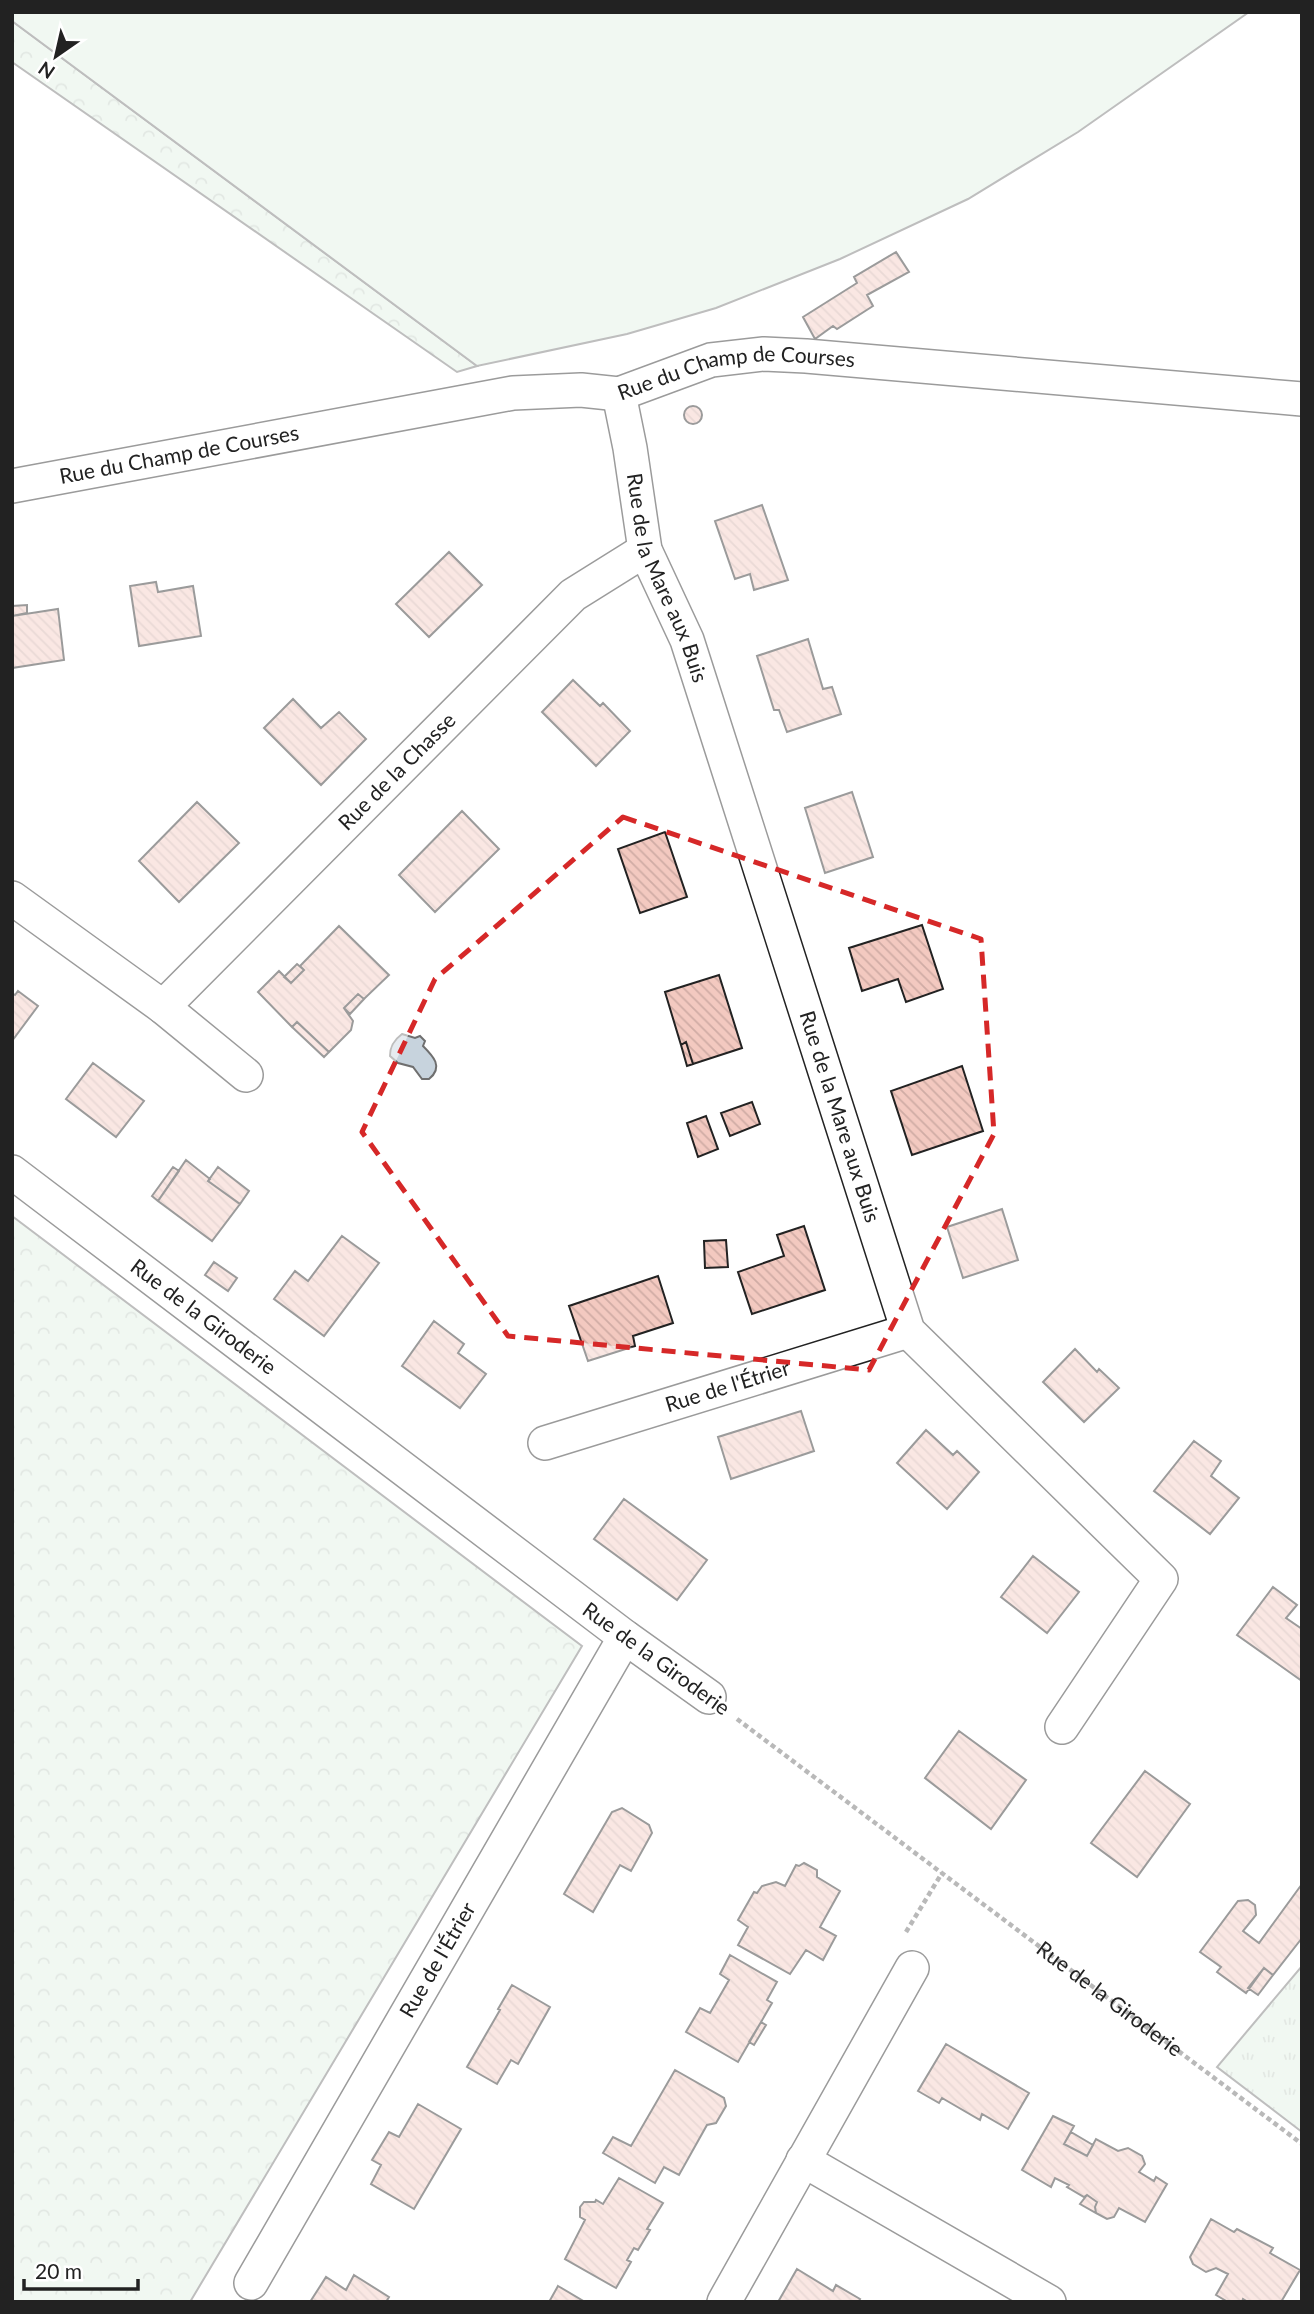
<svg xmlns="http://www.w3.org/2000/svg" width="1314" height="2314" font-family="Lato,sans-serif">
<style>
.grass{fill:url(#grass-tufts);stroke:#6f6f6f;stroke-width:2}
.forest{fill:url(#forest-crowns);stroke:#6f6f6f;stroke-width:2}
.pitch{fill:#e0efe3;stroke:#6f6f6f;stroke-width:2}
.water{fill:#c7d3dd;stroke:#6f6f6f;stroke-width:2}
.building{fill:url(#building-back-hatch);stroke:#222;stroke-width:2}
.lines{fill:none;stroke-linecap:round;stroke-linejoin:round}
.minor-casing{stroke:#222;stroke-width:36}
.path{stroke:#646464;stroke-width:4.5;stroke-dasharray:5 3.5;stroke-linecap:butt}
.minor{stroke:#fff;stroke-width:33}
.marked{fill:none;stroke:#d62828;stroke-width:5;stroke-dasharray:14 9;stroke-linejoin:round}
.labels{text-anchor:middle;stroke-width:5;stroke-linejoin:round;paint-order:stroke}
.street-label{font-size:21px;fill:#222;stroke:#fff}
</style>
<defs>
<pattern id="grass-tufts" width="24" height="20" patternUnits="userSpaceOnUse" patternTransform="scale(1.75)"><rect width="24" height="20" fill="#e0efe3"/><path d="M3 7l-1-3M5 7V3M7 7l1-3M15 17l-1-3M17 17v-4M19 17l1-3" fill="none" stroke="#c0cdc2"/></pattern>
<pattern id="forest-crowns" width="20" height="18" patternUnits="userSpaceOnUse" patternTransform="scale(1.75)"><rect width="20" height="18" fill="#e0efe3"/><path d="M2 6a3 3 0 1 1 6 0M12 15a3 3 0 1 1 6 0" fill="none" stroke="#c0cdc2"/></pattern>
<pattern id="building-back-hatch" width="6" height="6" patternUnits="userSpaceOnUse" patternTransform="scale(1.75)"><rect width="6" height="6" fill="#f3c9c0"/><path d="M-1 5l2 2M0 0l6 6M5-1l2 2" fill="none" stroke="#d0aca5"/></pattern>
</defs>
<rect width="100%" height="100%" fill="#fff"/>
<path class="grass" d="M1302 1966V2132L1217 2067Z"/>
<path class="forest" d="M12 21 477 366 457 372 12 62Z
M12 1216 582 1646 190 2302H12Z"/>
<path class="pitch" d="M12 12H1249L1078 132 968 199 840 259 716 308 627 334 477 366 12 21Z"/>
<path class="water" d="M402 1034 415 1038 420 1036 425 1041 423 1046C433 1056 444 1067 429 1079H422L413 1067 398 1063 390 1056C390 1046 394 1040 402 1034Z"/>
<path class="building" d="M896 252 909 272 867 295 873 306 837 329 833 326 815 339 803 317 857 283 854 277Z
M684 415a9 9 0 1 1 18 0a9 9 0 1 1-18 0Z
M762 505 788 580 754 590 750 574 735 579 715 521Z
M449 552 482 585 429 637 396 604Z
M156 582 158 592 193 586 201 636 139 646 130 586Z
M27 605V613L12 616V606Z
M58 609 64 660 12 668V616Z
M808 639 823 689 832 687 841 714 787 732 779 710H774L757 656Z
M573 680 600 706 603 703 630 731 596 766 542 712Z
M293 699 321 728 339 712 366 739 321 785 264 728Z
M852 792 873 857 825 873 805 808Z
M197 802 239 843 179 902 139 861Z
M462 811 499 849 435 912 399 875Z
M665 832 687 897 640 913 618 849Z
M922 925 943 989 906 1002 898 979 862 991 849 948Z
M339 926 389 975 364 999 358 994 344 1008 353 1021 351 1030 329 1052 297 1022 292 1027 258 992 279 971 291 983 304 970 300 966Z
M297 964 304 970 291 983 284 977Z
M719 975 742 1048 693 1064 686 1042 681 1045 665 992Z
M18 991 38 1006 12 1041V993L15 995Z
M358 994 364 999 350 1014 344 1008Z
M297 1022 329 1052 324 1057 292 1027Z
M686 1042 693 1064 687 1066 681 1045Z
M93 1063 144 1101 116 1137 66 1099Z
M962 1066 983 1131 912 1155 891 1091Z
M752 1102 760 1124 730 1136 721 1113Z
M706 1116 718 1149 698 1157 687 1123Z
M186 1160 210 1179 208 1181 240 1204 212 1241 158 1201Z
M173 1167 179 1171 158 1201 152 1196Z
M218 1167 249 1191 240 1204 208 1181Z
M1002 1209 1018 1260 963 1278 947 1227Z
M804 1226 825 1290 752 1314 738 1272 784 1256 777 1235Z
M342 1236 379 1263 324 1336 274 1299 295 1271 308 1281Z
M726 1240 728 1267 705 1268 704 1241Z
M214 1262 237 1278 228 1291 205 1275Z
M658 1276 673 1323 633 1336 635 1346 588 1361 569 1306Z
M434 1321 464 1344 458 1353 486 1374 460 1408 402 1366Z
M1075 1349 1097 1372 1099 1369 1119 1388 1084 1422 1043 1382Z
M801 1411 814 1451 731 1479 718 1437Z
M926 1430 953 1455 957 1451 979 1472 947 1509 897 1463Z
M1194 1441 1221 1461 1211 1476 1239 1498 1210 1534 1154 1491Z
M624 1499 707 1560 677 1600 594 1539Z
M1033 1556 1079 1592 1047 1633 1001 1597Z
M1273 1587 1297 1605 1286 1618 1302 1629V1681L1237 1635Z
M959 1731 1026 1780 991 1829 925 1778Z
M1145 1771 1190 1804 1137 1877 1091 1843Z
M622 1808 649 1825 652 1833 631 1871 620 1865 593 1912 564 1894 612 1812Z
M804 1863 817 1870V1877L840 1891 820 1927 836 1936 823 1960 806 1950 790 1974 738 1945 748 1927 738 1920 754 1892 757 1893 762 1886 776 1882 785 1886 796 1865 799 1866Z
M1302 1884V1938L1273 1975 1264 1968 1246 1993 1217 1972 1221 1967 1200 1952 1238 1901 1248 1900 1255 1905 1256 1915 1243 1931 1259 1943Z
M730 1955 777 1982 767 2000 772 2003 738 2062 686 2032 700 2008 710 2013 729 1980 720 1974Z
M1264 1968 1273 1975 1258 1995 1248 1988Z
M512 1985 550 2007 518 2064 511 2060 497 2084 467 2067 500 2010 498 2009Z
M761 2022 766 2025 754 2045 749 2042Z
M946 2044 1029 2093 1008 2129 982 2114 980 2120 942 2098 939 2103 918 2091Z
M675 2070 724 2098 726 2106 716 2123 707 2125 679 2175 664 2167 655 2183 603 2153 613 2137 631 2146Z
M418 2104 461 2129 414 2209 371 2184 381 2165 372 2160 389 2132 399 2137Z
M1053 2116 1074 2126 1064 2144 1087 2156 1096 2139 1118 2151 1128 2148 1142 2156 1145 2164 1139 2172 1154 2181 1156 2177 1167 2184 1145 2222 1119 2208 1114 2217 1107 2219 1096 2213 1095 2207 1097 2202 1087 2195 1084 2197 1067 2187 1069 2185 1055 2178 1051 2187 1022 2170Z
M1071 2132 1093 2145 1087 2156 1064 2144Z
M619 2178 663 2203 647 2229 650 2230 638 2250 634 2248 627 2260 631 2262 616 2288 565 2259 585 2220 580 2217V2207L584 2202H595L596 2200 603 2204Z
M1087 2195 1097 2202 1095 2207 1096 2213 1080 2204Z
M1211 2219 1234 2232 1237 2229 1273 2248 1270 2253 1300 2270 1281 2302H1248L1243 2299 1242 2302H1228L1216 2295 1228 2274 1216 2268 1206 2272 1193 2264 1190 2257Z
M797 2269 833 2291 836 2285 860 2299 858 2302H778Z
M354 2275 389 2297 386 2302H310L326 2277 346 2290Z
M558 2286 585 2302H549Z"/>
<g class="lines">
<defs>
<g id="minor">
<path id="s2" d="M619 394 630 448 645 550 687 640 908 1331 1161 1579 1062 1727"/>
<path id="s3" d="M12 486 513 393 581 390 619 394 711 360 764 354 806 356 1302 399"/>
<path d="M12 898 163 1007 246 1075"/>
<path id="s4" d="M163 1007 573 595 645 550"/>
<path id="s5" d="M12 1172 625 1637 709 1697"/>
<path id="s6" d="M545 1443 908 1331"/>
<path d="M803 2160 1049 2302"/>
<path id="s7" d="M251 2283 625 1637"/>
<path d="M724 2302 912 1968"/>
</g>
</defs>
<use href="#minor" class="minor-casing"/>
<g class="path">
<path id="s1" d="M737 1719 1302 2144"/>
<path d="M906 1932 942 1873"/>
</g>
<use href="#minor" class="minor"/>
</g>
<path d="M0 0H1314V2314H0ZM623 817 981 939 994 1134 869 1370 508 1336 362 1132 435 979Z" fill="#fff" fill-opacity=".55" fill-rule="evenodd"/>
<path class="marked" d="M623 817 981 939 994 1134 869 1370 508 1336 362 1132 435 979Z"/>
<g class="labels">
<g class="street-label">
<text dy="7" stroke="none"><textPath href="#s3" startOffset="737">Rue du Champ de Courses</textPath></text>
<text dy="7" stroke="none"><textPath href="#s3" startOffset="170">Rue du Champ de Courses</textPath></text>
<text dy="7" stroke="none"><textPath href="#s2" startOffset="191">Rue de la Mare aux Buis</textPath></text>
<text dy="7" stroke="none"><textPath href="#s4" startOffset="332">Rue de la Chasse</textPath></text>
<text dy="7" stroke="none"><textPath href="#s2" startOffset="758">Rue de la Mare aux Buis</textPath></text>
<text dy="7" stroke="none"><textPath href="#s5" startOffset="240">Rue de la Giroderie</textPath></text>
<text dy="7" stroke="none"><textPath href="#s6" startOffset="191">Rue de l'Étrier</textPath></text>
<text transform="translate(656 1659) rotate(36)" y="7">Rue de la Giroderie</text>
<text dy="7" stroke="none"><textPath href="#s7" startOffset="373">Rue de l'Étrier</textPath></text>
<text dy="7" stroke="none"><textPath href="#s1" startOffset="466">Rue de la Giroderie</textPath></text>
</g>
</g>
<rect width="1314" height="2314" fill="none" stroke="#222222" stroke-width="28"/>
<g transform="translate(56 56) rotate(214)" stroke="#ffffff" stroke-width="5" paint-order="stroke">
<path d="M0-5L12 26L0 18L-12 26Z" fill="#222222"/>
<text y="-10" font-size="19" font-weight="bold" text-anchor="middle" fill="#222222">N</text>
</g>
<path d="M24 2279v10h114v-10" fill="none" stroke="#222222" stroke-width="3.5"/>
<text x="35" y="2279" font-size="21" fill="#222222" stroke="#ffffff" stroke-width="5" paint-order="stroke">20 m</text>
</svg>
